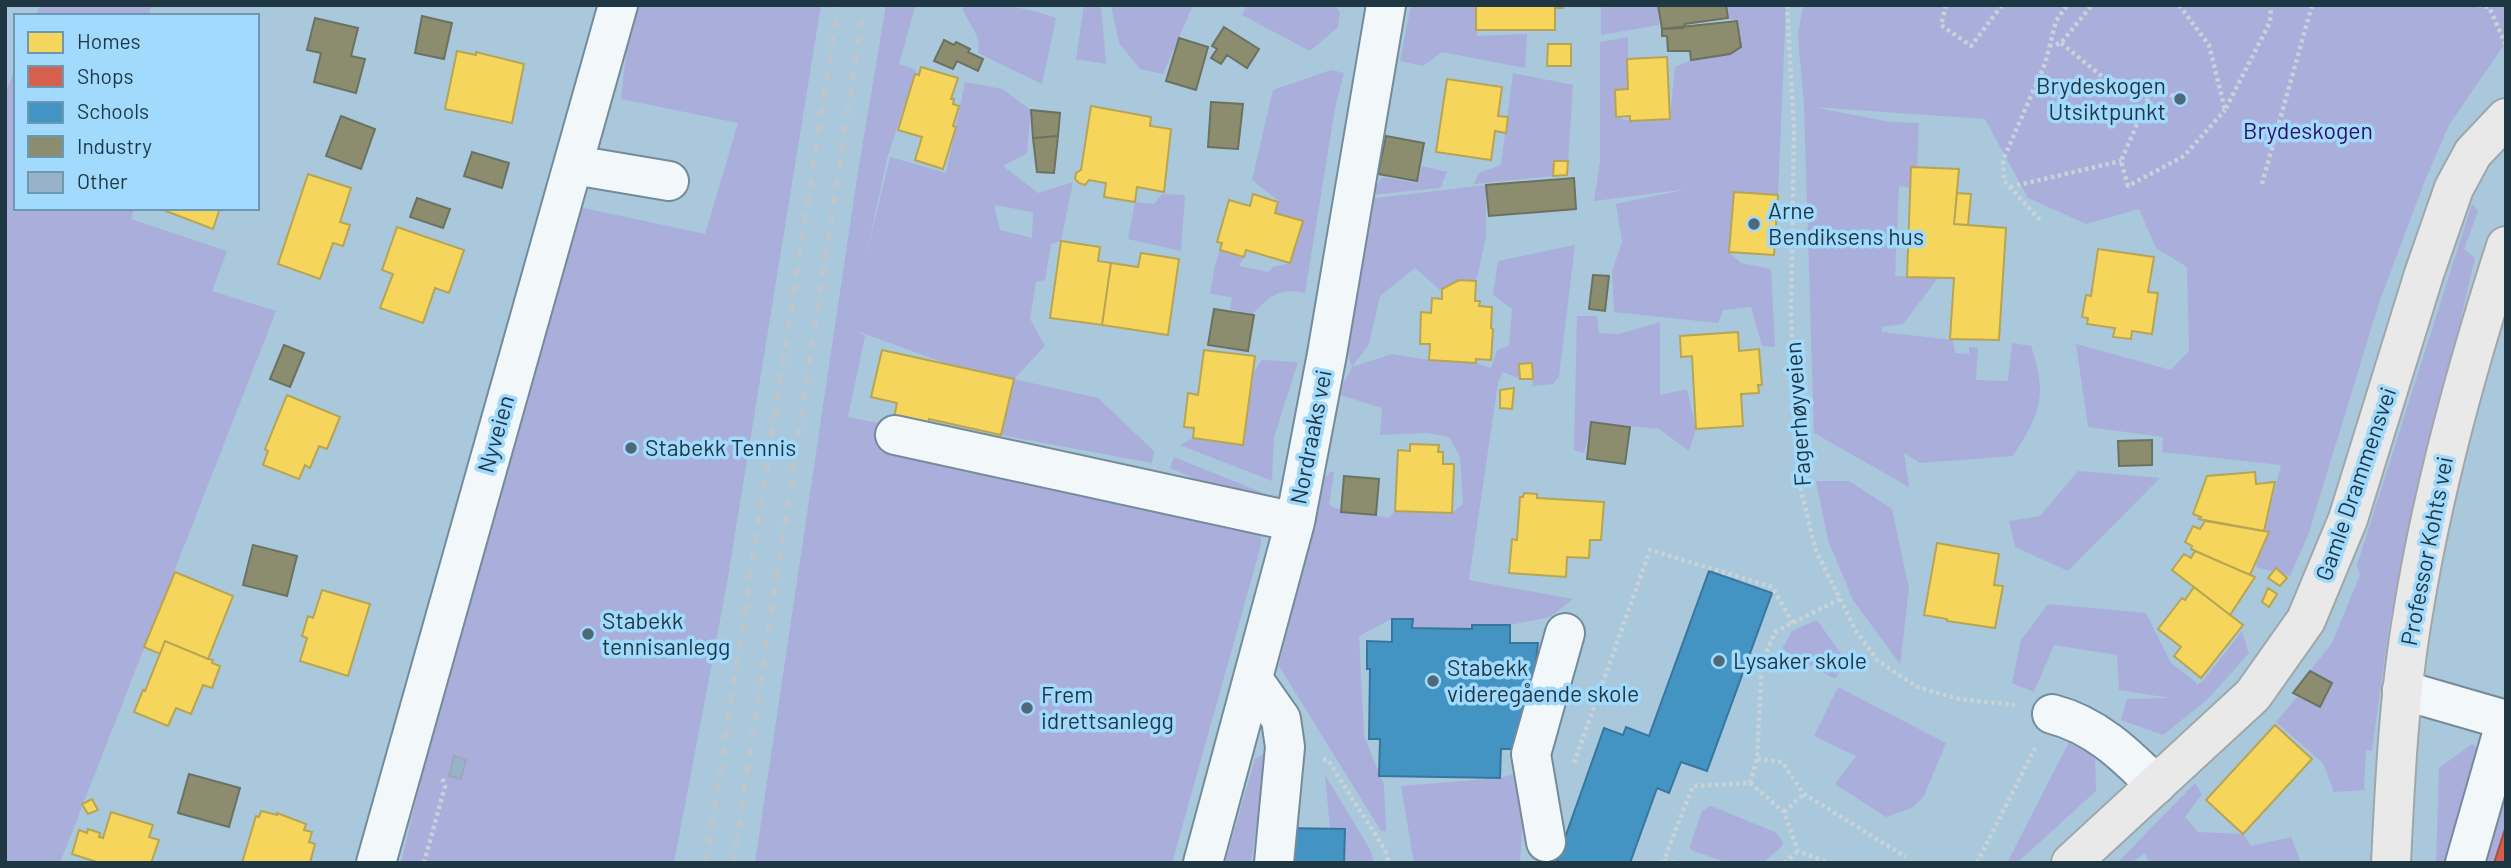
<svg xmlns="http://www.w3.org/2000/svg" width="2511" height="868" font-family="Barlow,sans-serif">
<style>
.green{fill:#a9aedb;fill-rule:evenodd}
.homes{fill:#f6d55c;stroke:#b6a554;stroke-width:2}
.shops{fill:#d6604d;stroke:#9f534a;stroke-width:2}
.schools{fill:#4393c3;stroke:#38779d;stroke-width:2}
.industry{fill:#8c8c6e;stroke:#6b7261;stroke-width:2}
.building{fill:#97b2c9;stroke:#96aabb;stroke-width:2}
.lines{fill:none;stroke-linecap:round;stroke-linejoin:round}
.minor-casing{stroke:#738b9a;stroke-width:42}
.major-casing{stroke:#9fa7ab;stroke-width:42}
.path{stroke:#c8d2d8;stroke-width:4.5;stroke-dasharray:3.5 3.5;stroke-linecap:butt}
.minor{stroke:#f2f7fa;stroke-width:38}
.major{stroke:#e9e9e9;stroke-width:38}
.rail{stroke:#bdc6cc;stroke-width:5;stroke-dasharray:9 9;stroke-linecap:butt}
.poi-dot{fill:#4f6978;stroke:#a1dafc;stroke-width:2.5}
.labels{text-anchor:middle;stroke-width:7;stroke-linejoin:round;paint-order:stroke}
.poi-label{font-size:23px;fill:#1f3643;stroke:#a1dafc;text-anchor:start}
.park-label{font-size:23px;fill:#330d65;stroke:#a1dafc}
.street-label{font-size:23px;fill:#1f3643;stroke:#a1dafc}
</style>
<rect width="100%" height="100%" fill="#a9c8db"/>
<path class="green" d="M40 5H152L148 16H36Z
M634 5H821L727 583 674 863H401L431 736 579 207 705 234 738 123 621 99 629 28Z
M886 5H930V7H915L899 64 916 70 888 155 864 265 890 157 946 173 965 82 1002 89 1031 110 1027 153 1003 166 1038 193 1073 182 1061 241 1051 244 1045 280 1036 282 1030 319 1045 346 1014 379 1098 398 1154 451 1152 463 1001 435 1013 379 942 362 857 331 865 336 848 417 1259 499 1261 545 1172 863H755L857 178ZM994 205 1033 212 1032 238 1000 230Z
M962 5C997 5 1023 5 1056 18L1042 84 978 53C983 34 965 22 962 5Z
M1084 5H1101L1106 64 1076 59Z
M1111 5H1193L1163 74 1140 69 1119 43Z
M1247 5H1335L1340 12 1338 27 1310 51 1242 15Z
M1411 5H1477V36L1527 34 1525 68 1442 52 1423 66 1400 61Z
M1601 5H1658L1659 25 1601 35Z
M1726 5H1786L1778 195 1734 192 1729 252 1741 263 1771 269 1775 347 1762 346 1751 307 1723 310 1718 323 1614 312 1612 271 1622 242 1616 204 1688 189 1594 201 1600 162V42L1628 37V89L1615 90 1616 117 1630 121 1670 119 1675 67 1691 60 1730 54 1737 21 1728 18Z
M1803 5H2506V42L2449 125 2426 178 2379 303 2308 535 2290 576 2256 567 2281 465 2162 452 2163 437 2088 427 2076 344 2171 370 2189 351 2187 267 2156 248 2139 209 2086 224 2028 198 1985 119 1813 107 1890 122 1919 123 1917 167 1911 188 1899 186 1895 276 1938 278 1903 324 1882 327V332L1953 340 1955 353 1969 354V347L1978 348 1976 380 2008 381 2012 343 2031 346C2048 395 2040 414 2013 456L1920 463 1904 453 1909 487 1814 433 1804 106 1798 36Z
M16 67V208H134L131 219 227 251 212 291 276 311 60 863H5V94Z
M1331 70 1344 73 1335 108 1305 293C1277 287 1271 296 1252 314L1230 309 1232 297 1210 294 1215 265 1220 250 1244 257 1239 266 1268 272 1273 267 1290 263 1303 221 1275 213 1279 201 1252 180 1273 90Z
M1513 73 1573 85 1568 161H1554L1553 176 1474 184 1479 173 1501 165Z
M1422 166 1447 172 1440 188 1371 195 1382 177 1417 183Z
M1486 185V238L1476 281 1459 280 1440 290 1415 268 1380 296 1369 344 1352 367 1392 354 1429 360 1476 363 1491 368 1497 350 1509 346 1512 309 1493 295 1498 261 1575 245 1559 377 1553 384 1533 386 1532 363 1520 364V379L1503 372 1498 383 1469 580 1573 599 1550 617 1510 625H1473L1472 629 1412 628V619H1392L1359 636 1364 736 1384 785 1386 831H1381L1279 666 1324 480 1330 472H1334L1329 505C1348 515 1369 513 1389 518L1395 511 1452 513 1463 504 1460 457 1449 437 1427 433 1380 435 1382 408 1337 394 1352 368 1346 345 1368 199Z
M1162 194 1185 195 1181 251 1128 239 1135 202 1154 204Z
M2472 204 2478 211 2464 249 2475 258 2389 625 2372 751 2366 750 2364 789 2367 790 2334 792 2323 763 2276 722 2298 696 2320 707 2332 683 2310 671 2332 643 2360 575 2357 565Z
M1577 316H1597L1599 333 1619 334 1660 322V395L1687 389 1696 429 1689 451 1659 429 1592 422 1584 453 1574 450Z
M1262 360 1298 362 1274 437 1272 481 1180 445 1193 438 1243 444 1254 372Z
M1174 457 1268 495 1217 488 1170 468Z
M2078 471 2160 478 2068 571 2015 547 2009 521 2040 516Z
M1816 481H1849L1892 509 1909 589 1900 664 1853 600 1828 540Z
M2048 604 2146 613 2171 663 2197 683 2195 686 2203 681 2242 631 2249 653 2208 699 2163 735 2121 720 2127 699 2170 698 2119 690 2117 655 2054 645 2034 692 2012 683 2021 640Z
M1817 620 1846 661 1835 679 1782 649 1792 631Z
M1838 687 1946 743 1924 796 1912 808 1886 817 1835 784 1856 756 1814 736Z
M2069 742 2095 757 2096 791 2017 863H2007Z
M2472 744 2486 751 2458 863H2436L2439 768Z
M1264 754 1266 762 1251 863H1225L1255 759Z
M2506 761V826L2494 863H2477Z
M1526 771 1520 863H1414L1401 786 1500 778Z
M1325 775 1371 851 1374 863H1344L1345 829 1330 828Z
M2195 783 2202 794 2185 817 2198 832 2243 834 2251 846 2291 837 2301 863H2149L2145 853 2131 863H2117Z
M1711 806 1775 832 1783 842 1782 846 1763 863H1728L1691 850 1690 846 1702 811Z"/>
<path class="homes" d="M1476 5H1563V8H1555V30H1476Z
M1548 44H1571V66H1547Z
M457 51 476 55V52L524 64 512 123 445 109Z
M1667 57 1670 119 1630 121V116L1616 117 1615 90 1628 89 1627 59Z
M921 67 958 78 951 99H954L953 104 959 106 953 126 956 127 943 169 915 160 922 137 898 130 915 74 919 75Z
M1447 79 1502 87 1498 116 1508 117 1506 133 1495 131 1491 160 1436 152Z
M1091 106 1151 117 1150 126 1171 129 1164 192 1137 187 1135 202 1104 197 1106 183 1089 180 1085 185 1079 183 1075 179 1076 173 1081 170Z
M1554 161H1568L1567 175 1553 176Z
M1911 167 1959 169 1954 224 2006 228 1999 340 1950 339 1954 278 1907 277Z
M308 174 351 188 340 222 350 225 343 246 333 243 320 279 278 264Z
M1734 192 1778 195 1774 255 1729 252Z
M1957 193 1971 194 1968 225 1954 224Z
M1253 194 1278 202 1275 213 1303 221 1290 263 1246 250 1244 257 1220 250 1222 243 1217 242 1229 200 1250 206Z
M158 208H220L213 229Z
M397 227 464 250 449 293 435 288 423 323 380 308 393 274 382 270Z
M1061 241 1100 247 1098 261 1111 263 1102 325 1050 318Z
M2098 249 2154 257 2148 292 2158 293 2152 334 2132 331 2131 339 2113 337 2115 328 2087 324 2088 318 2082 317 2086 295 2091 296Z
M1141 253 1179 259 1168 335 1102 325 1111 263 1138 267Z
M1459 280 1476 281 1475 301H1480L1479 306 1492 307 1491 328 1493 329 1491 360 1476 359V363L1429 360 1430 344H1420L1421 312 1431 313 1432 298 1442 299V289Z
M1738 332 1739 351 1759 349 1762 385H1758L1759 393 1741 394 1743 426 1696 429 1692 356 1681 357 1680 336Z
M882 350 1014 379 1001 435 929 419 928 426 894 418 897 403 871 397Z
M1204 350 1255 356 1243 445 1193 438 1194 428 1184 427 1188 393 1198 395Z
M1532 363 1533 379H1520L1519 364Z
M1514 388 1512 409 1500 408V390Z
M287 395 340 417 327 449 319 446 310 468 305 465 299 479 263 465 268 451 265 449Z
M1410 444 1439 445 1438 452H1443V464H1454L1452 513 1395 511 1398 450 1410 451Z
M2255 472 2256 484 2275 482 2264 531 2199 519 2201 517 2193 514 2207 476Z
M1524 493 1537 494V498L1604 502 1601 540H1590L1589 558 1567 557 1566 577 1509 573 1512 539 1517 540 1520 497H1523Z
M2205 521 2269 532 2250 575 2191 549 2192 546 2185 542 2193 526 2200 529Z
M1937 543 1999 554 1994 585 2003 586 1995 628 1947 621V619L1924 615Z
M2195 551 2255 577 2230 615 2172 570 2184 554 2191 558Z
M2276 568 2287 578 2280 586 2268 578Z
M175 572 233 596 208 659 165 641 160 654 144 647Z
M2194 587 2243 625 2201 678 2174 656 2181 647 2158 629 2182 598 2185 600Z
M2268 588 2277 594 2269 607 2262 602Z
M322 590 370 604 348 676 300 661 307 638 302 636 308 616 313 618Z
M165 641 208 659 213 660 212 663 220 666 212 688 203 685 191 714 176 708 168 726 134 712 143 690 145 691Z
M2275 725 2312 759 2243 834 2206 800Z
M92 799 98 810 88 814 82 804Z
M261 811 277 815V813L306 824 304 830 312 832 309 842 315 844 310 863H242L256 816 259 817Z
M111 812 153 825 149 837 159 840 151 863H100L72 854 79 830 87 833 88 829 100 833 99 837 103 838Z"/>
<path class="shops" d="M2506 826V863H2494Z"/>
<path class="schools" d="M1709 571 1772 593 1707 771 1681 762 1669 793 1657 788 1630 863H1556L1604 728 1623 735 1626 727 1649 736Z
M1392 619H1413L1412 628 1472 629V625H1510V643H1538L1526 749H1501L1500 778 1379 776 1380 739H1369L1370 669H1367V641L1392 642Z
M1284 828 1345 829 1344 863H1284Z"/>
<path class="industry" d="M1658 5H1726L1728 18 1685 24 1683 28 1662 29Z
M422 16 452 23 444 59 415 53Z
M315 18 358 28 351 56 365 59 356 93 314 82 321 53 307 50Z
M1737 21 1741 47 1730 54 1691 60 1690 51H1668L1667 36H1662V29Z
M1224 27 1259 49 1247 68 1227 55 1221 64 1211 58 1217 49 1212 46Z
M1179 38 1208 47 1196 90 1166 81Z
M944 40 954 45 956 42 970 49 968 52 983 59 978 71 957 61 953 69 934 61Z
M1211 102 1243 104 1238 149 1208 147Z
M1031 110 1060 113 1058 136 1033 138Z
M341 116 375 129 361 169 326 156Z
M1058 136 1054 173 1037 172 1033 138Z
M1386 136 1424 143 1417 181 1378 174Z
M472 152 509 163 502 188 464 176Z
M1574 178 1576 209 1489 216 1486 185Z
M417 198 450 209 443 228 410 217Z
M1593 275 1609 276 1605 311 1589 309Z
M1214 309 1254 315 1248 351 1208 345Z
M284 345 304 353 290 387 270 379Z
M1591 422 1630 427 1625 464 1587 459Z
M2152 440V465L2119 466 2118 441Z
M1344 476 1379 479 1376 515 1341 512Z
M253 545 297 556 287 596 243 585Z
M2310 671 2332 683 2320 707 2293 693Z
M189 774 240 788 229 827 178 813Z"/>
<path class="building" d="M454 756 466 760 461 779 449 776Z"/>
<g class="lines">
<defs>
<path id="minor" d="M574 165 669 181
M895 435 1295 522
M1253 679 1281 719 1285 747 1274 863
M2402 690 2506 720 2465 863
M2052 714C2095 725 2125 754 2156 785
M1546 842 1531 754 1565 633
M376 863 618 5
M1203 863 1295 522 1327 354 1386 5"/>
<path id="major" d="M2071 863 2253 695 2306 620 2348 519 2424 274 2454 188 2473 153 2506 118
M2391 863C2395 779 2399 695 2413 613 2433 488 2467 366 2506 246"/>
</defs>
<use href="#minor" class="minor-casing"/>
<use href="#major" class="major-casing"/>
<path class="path" d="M1787 5 1794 128 1791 314 1799 482 1816 551 1856 631 1877 660 1917 687 1959 699 2015 705
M1946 5 1941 25 1971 46 2002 5
M2179 5 2209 45 2225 110 2270 22 2271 5
M2478 5 2489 7 2506 45
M2061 43 2104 78 2153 87
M2049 46 2061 43 2092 5
M2180 99 2153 87 2121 161 2128 186 2184 156 2225 110
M2262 184 2312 5
M2010 187 2121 161
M2040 220 2004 181 2003 160 2045 64 2056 21 2067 5
M1840 599 1775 632 1762 663 1757 759 1782 762 1804 794 1906 857
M1323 759 1328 760 1385 850 1389 863
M1574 763 1650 550 1772 587 1793 623
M1750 783 1757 759
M1784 812 1804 794
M424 863 445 786 442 777
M1674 863 1664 860 1693 786 1750 783 1784 812 1798 851 1829 863
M1784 863 1798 851
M1977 863 2035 748"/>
<use href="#minor" class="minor"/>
<use href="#major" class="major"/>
<path class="rail" d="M706 863 838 5
M733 863 864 5"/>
</g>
<g class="poi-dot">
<circle cx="2180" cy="99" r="7"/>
<circle cx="1754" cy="224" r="7"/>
<circle cx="631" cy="448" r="7"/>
<circle cx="588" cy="634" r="7"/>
<circle cx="1719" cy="661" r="7"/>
<circle cx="1433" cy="681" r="7"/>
<circle cx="1027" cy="708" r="7"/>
</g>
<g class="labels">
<g class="poi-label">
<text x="2166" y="94" text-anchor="end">Brydeskogen<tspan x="2166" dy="26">Utsiktpunkt</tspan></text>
<text x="1768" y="219">Arne<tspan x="1768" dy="26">Bendiksens hus</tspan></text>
<text x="645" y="456">Stabekk Tennis</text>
<text x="602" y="629">Stabekk<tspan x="602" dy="26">tennisanlegg</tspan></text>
<text x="1733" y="669">Lysaker skole</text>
<text x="1447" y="676">Stabekk<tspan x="1447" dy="26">videregående skole</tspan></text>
<text x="1041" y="703">Frem<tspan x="1041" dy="26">idrettsanlegg</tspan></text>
</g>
<g class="park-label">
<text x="2308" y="139">Brydeskogen</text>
</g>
<g class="street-label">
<text transform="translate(1798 414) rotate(-94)" y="8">Fagerhøyveien</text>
<text transform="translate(496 434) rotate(-74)" y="8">Nyveien</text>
<text transform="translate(1311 437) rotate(-79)" y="8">Nordraaks vei</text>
<text transform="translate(2356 484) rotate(-71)" y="8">Gamle Drammensvei</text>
<text transform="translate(2427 551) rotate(-79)" y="8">Professor Kohts vei</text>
</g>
</g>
<rect width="2511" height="868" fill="none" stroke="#1f3643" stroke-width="14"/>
<rect x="14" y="14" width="245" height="196" fill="#a1dafc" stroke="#6d98b2" stroke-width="2"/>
<rect x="28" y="32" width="35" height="21" fill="#f6d55c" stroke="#6d98b2" stroke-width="2"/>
<text x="77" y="49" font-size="21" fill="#1f3643">Homes</text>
<rect x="28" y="66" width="35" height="21" fill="#d6604d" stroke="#6d98b2" stroke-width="2"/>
<text x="77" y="84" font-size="21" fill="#1f3643">Shops</text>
<rect x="28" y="102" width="35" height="21" fill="#4393c3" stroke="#6d98b2" stroke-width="2"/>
<text x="77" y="119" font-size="21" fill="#1f3643">Schools</text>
<rect x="28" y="136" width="35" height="21" fill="#8c8c6e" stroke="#6d98b2" stroke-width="2"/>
<text x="77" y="154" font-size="21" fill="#1f3643">Industry</text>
<rect x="28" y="172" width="35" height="21" fill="#97b2c9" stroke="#6d98b2" stroke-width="2"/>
<text x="77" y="189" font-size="21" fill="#1f3643">Other</text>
</svg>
